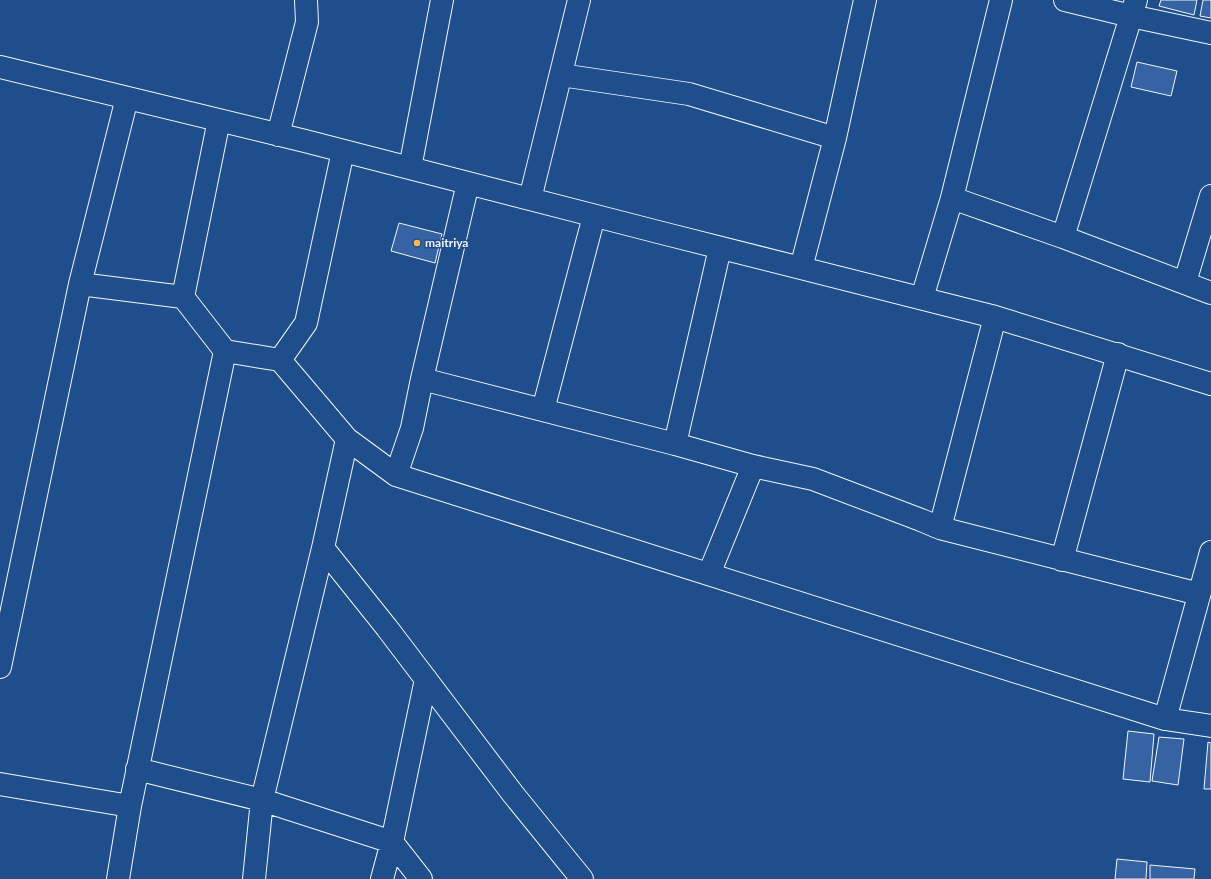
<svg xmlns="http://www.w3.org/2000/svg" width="1211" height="879" font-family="Lato,sans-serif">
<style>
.building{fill:#3563a3;stroke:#f2f6ff}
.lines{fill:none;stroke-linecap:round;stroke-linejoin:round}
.minor-casing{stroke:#f2f6ff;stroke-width:24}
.minor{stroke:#1f4e8c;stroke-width:22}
.poi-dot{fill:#ffb74d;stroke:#1f4e8c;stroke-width:1.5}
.labels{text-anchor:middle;stroke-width:3;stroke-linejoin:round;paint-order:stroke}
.poi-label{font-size:12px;font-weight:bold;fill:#f2f6ff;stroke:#1f4e8c;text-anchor:start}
</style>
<rect width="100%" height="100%" fill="#1f4e8c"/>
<path class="building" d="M1161 0H1197L1194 15 1159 6Z
M1203 0H1211V18L1200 16Z
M1137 62 1177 71 1171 96 1131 87Z
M399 223 442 234 435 263 391 251Z
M1128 731 1154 734 1150 782 1123 779Z
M1159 737 1184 739 1178 785 1152 781Z
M1208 742 1211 743V789H1204Z
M1117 859 1147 862 1146 879H1115Z
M1150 865 1195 869 1194 879H1150Z"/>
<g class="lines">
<defs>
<path id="minor" d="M1065 0 1131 16 1211 33
M0 67 305 141 662 233 995 317 1211 384
M561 75 689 94 835 138
M278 135 307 22 306 0
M410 168 442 0
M468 183 422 379 675 444 753 466 813 479 921 520 940 528
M952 198 1063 237 1211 293
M530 199 579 0
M1063 237 1136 0
M801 268 835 138 865 0
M1185 282 1211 196
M80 284 183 297
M922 298 952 198 1001 0
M995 317 940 528 1199 594
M225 351 280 360 306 323 343 151
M280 360 347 439 396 475 1165 719
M543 410 594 216
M675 444 720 248
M396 475 412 428 422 379
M323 548 387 628 513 794 582 879
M1211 552 1165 719 1211 726
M1062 560 1118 354
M709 574 753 466
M0 667 80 284 127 98
M137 769 262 800 323 548 347 439
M0 784 130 806
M118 879 130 806 225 351 183 297 219 120
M254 879 262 800 392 842 421 879
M382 879 392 842 426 679"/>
</defs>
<use href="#minor" class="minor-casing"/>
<use href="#minor" class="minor"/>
</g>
<circle class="poi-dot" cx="417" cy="243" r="4"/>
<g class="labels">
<g class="poi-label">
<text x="425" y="247">maitriya</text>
</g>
</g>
</svg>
